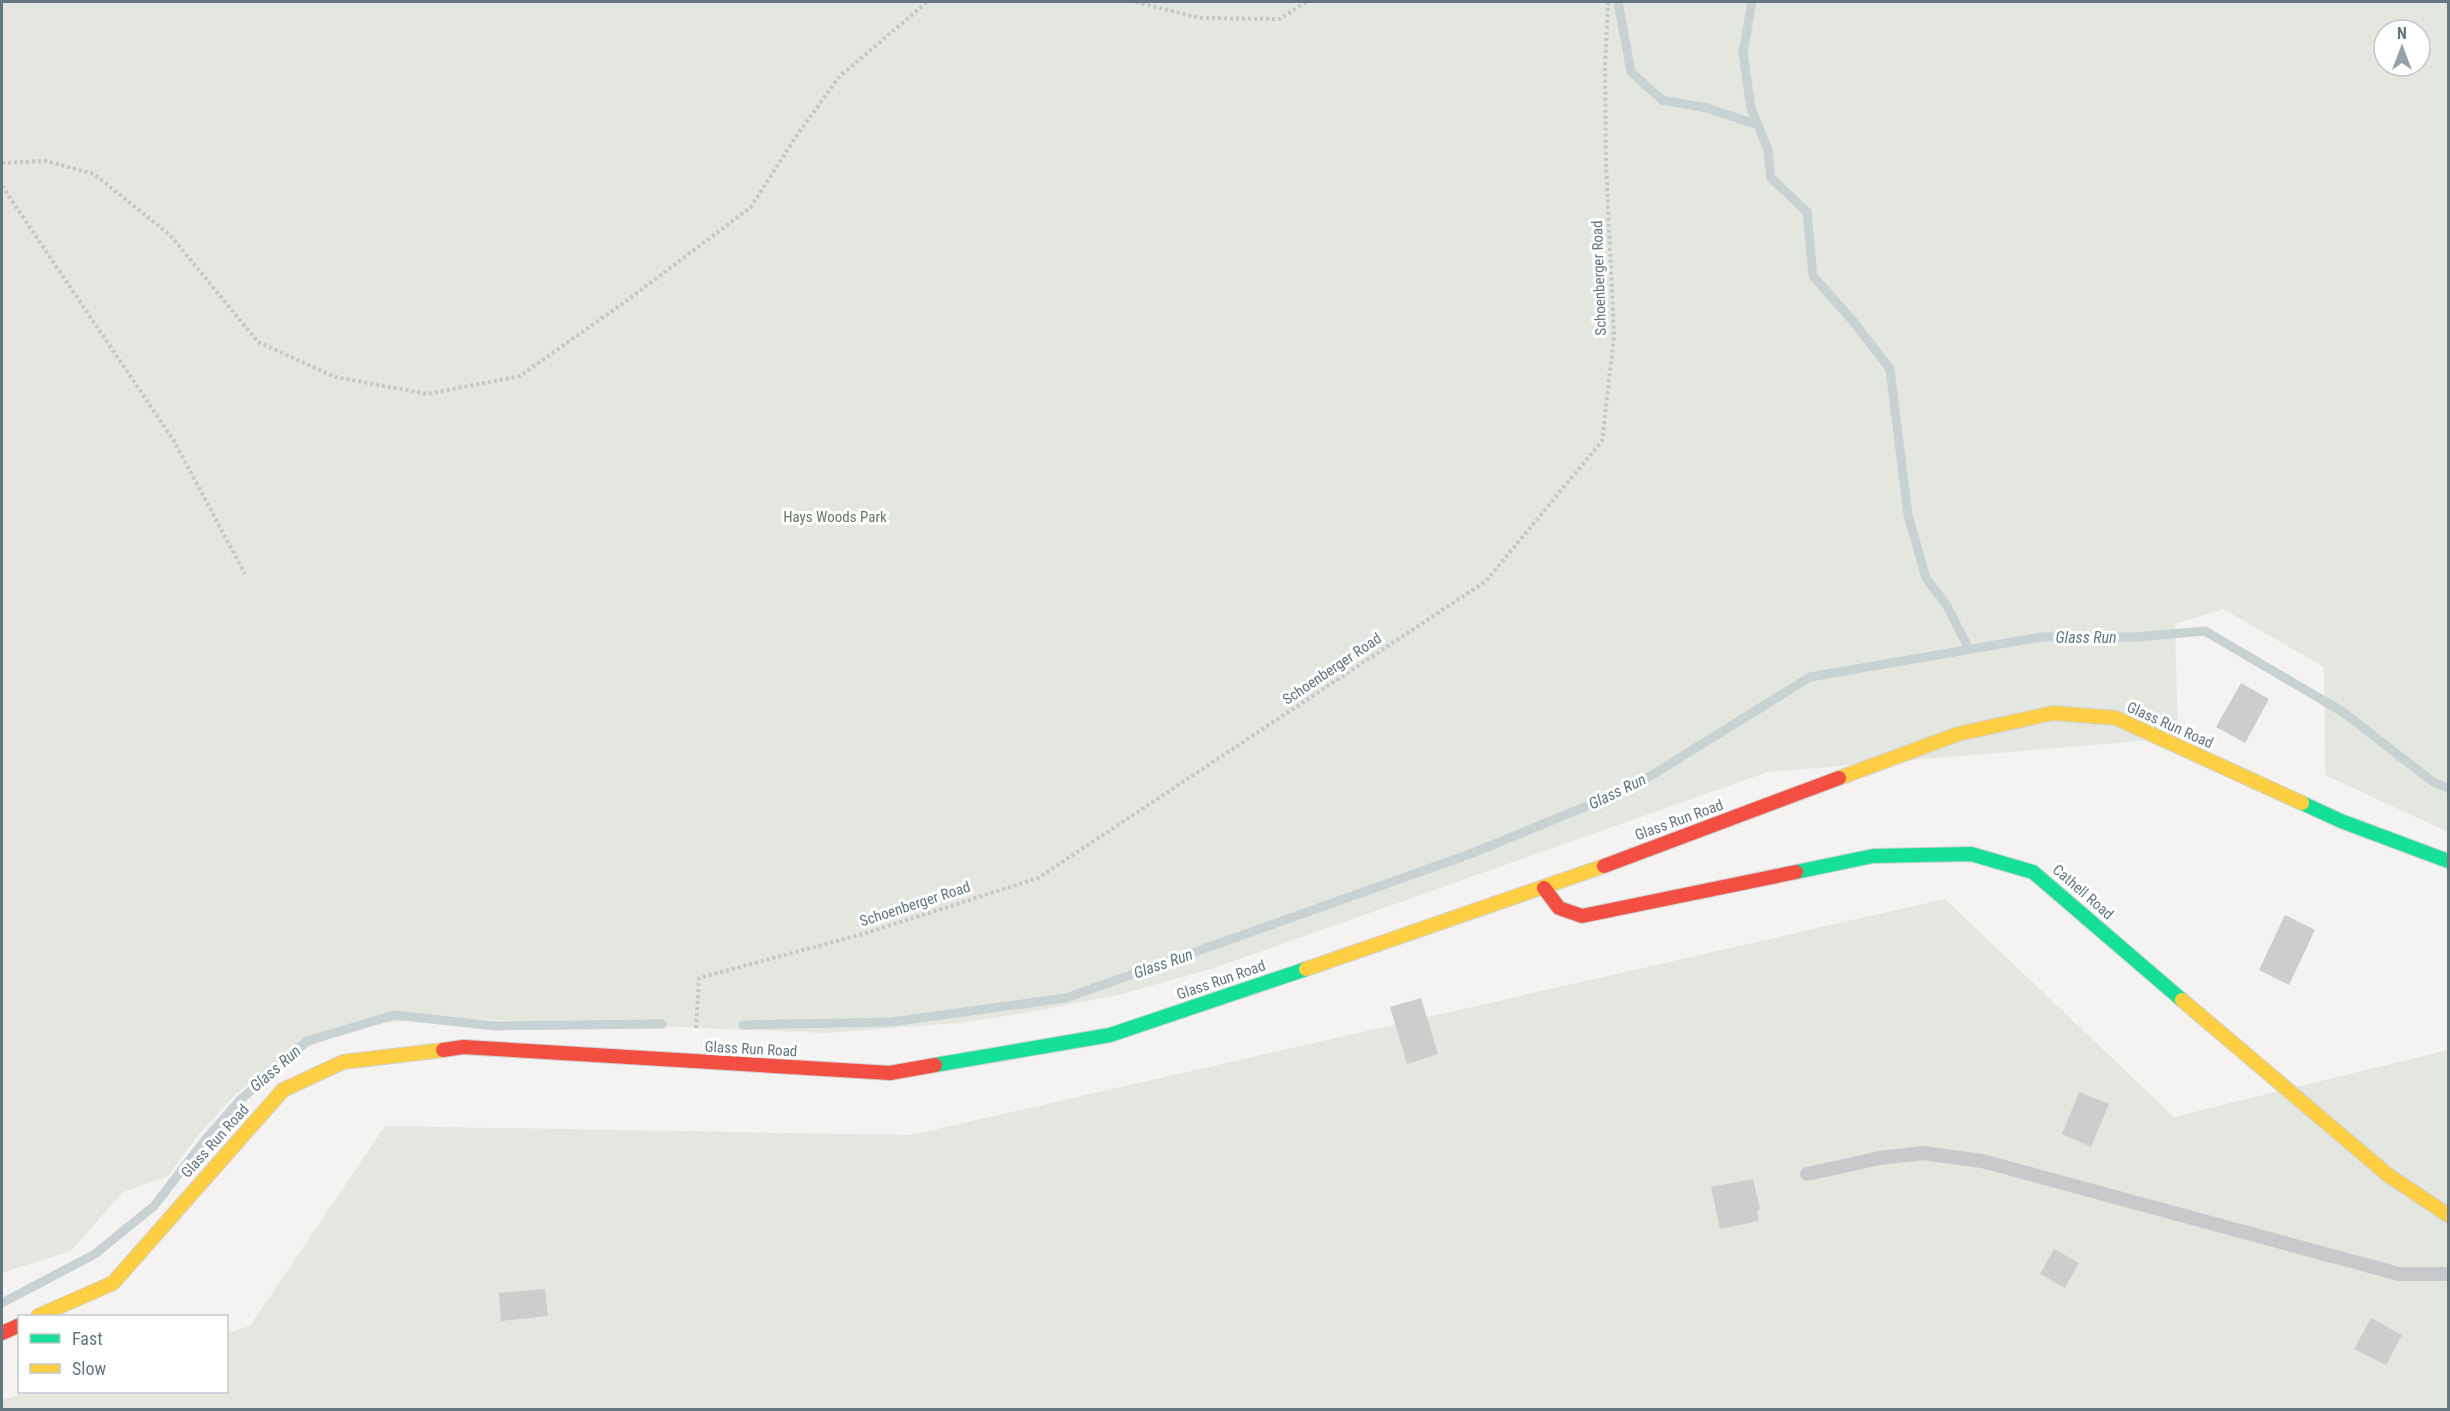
<svg xmlns="http://www.w3.org/2000/svg" width="2450" height="1411" font-family="'Roboto Condensed',sans-serif">
<style>
.green{fill:#e4e6e0;fill-rule:evenodd}
.lines{fill:none;stroke-linecap:round;stroke-linejoin:round}
.stream{stroke:#c8d2d3;stroke-width:9}
.building{fill:#cccdcd}
.fast-casing{stroke:#d0d1d2;stroke-width:16}
.slow-casing{stroke:#d0d1d2;stroke-width:16}
.jam-casing{stroke:#d0d1d2;stroke-width:16}
.path{stroke:#c6c7c8;stroke-width:4;stroke-dasharray:3 3;stroke-linecap:butt}
.lane{stroke:#c8c9ca;stroke-width:14}
.fast{stroke:#16e098;stroke-width:14}
.slow{stroke:#ffcf43;stroke-width:14}
.jam{stroke:#f24e42;stroke-width:14}
.labels{text-anchor:middle;stroke-width:6;stroke-linejoin:round;paint-order:stroke}
.street-label{font-size:15px;fill:#647781;stroke:#fff}
.park-label{font-size:15px;fill:#697863;stroke:#fff}
.water-label{font-size:16px;font-style:italic;fill:#5f7a7f;stroke:#fff}
</style>
<rect width="100%" height="100%" fill="#f4f3f2"/>
<path class="green" d="M2 2H2448V832L2325 775 2324 667 2223 609 2175 624 2178 738 1768 772 1214 968 1118 995 1026 1013 958 1023 827 1033 474 1019 411 1020 373 1025 343 1033 311 1046 271 1066 237 1093 200 1133 168 1176 123 1192 71 1251 2 1273ZM2384 30H2420V66H2384Z
M1945 899 2174 1117 2448 1050V1409L2 1410V1400L29 1392H226L227 1333 250 1326 385 1126 911 1135Z"/>
<g class="lines">
<path class="stream" d="M1618 2 1631 72 1662 100 1707 108 1758 125
M1752 2 1743 53 1751 108 1768 150 1771 178 1807 212 1813 276 1853 321 1890 369 1908 515 1926 578 1947 606 1969 649
M743 1025 891 1022 1066 998 1470 854 1631 788 1810 677 2041 637H2136L2205 631 2343 712 2433 782 2448 788
M2 1303 95 1254 154 1206 205 1140 240 1100 307 1041 394 1015 495 1026 662 1024"/>
</g>
<path class="building" d="M2241 683 2269 699 2245 743 2216 727Z
M2285 915 2315 930 2289 985 2259 970Z
M1421 998 1438 1054 1407 1064 1390 1007Z
M2079 1092 2109 1104 2091 1147 2062 1134Z
M1753 1179 1760 1209 1757 1210 1759 1221 1720 1229 1711 1187Z
M2054 1249 2079 1263 2065 1288 2040 1274Z
M545 1289 548 1316 501 1321 499 1293Z
M2371 1318 2402 1335 2386 1365 2354 1349Z"/>
<g class="lines">
<defs>
<path id="fast" d="M2302 803 2341 821 2448 861
M1796 872 1873 856 1971 854 2033 872 2182 1000
M935 1065 1110 1035 1306 969"/>
<path id="slow" d="M1839 778 1958 734 2053 713 2116 718 2302 803
M1306 969 1604 866
M2182 1000 2388 1175 2448 1215
M38 1316 113 1283 283 1090 343 1062 443 1050"/>
<path id="jam" d="M1604 866 1839 778
M1544 888 1559 908 1582 916 1796 872
M443 1050 463 1047 890 1073 935 1065
M2 1333 20 1325"/>
</defs>
<use href="#fast" class="fast-casing"/>
<use href="#slow" class="slow-casing"/>
<use href="#jam" class="jam-casing"/>
<path class="path" d="M1136 2 1200 18 1280 19 1306 2
M2 163 46 161 94 174 170 235 258 342 335 377 427 394 520 376 629 299 751 207 797 135 839 77 927 2
M2 186 174 441 245 574
M696 1028 699 978 863 934 1038 878 1486 581 1602 441 1614 336 1606 163 1605 67 1608 2"/>
<path class="lane" d="M1807 1174 1880 1158 1923 1153 1982 1161 2399 1274H2448"/>
<use href="#fast" class="fast"/>
<use href="#slow" class="slow"/>
<use href="#jam" class="jam"/>
</g>
<g class="labels">
<g class="street-label">
<text transform="translate(1599 278) rotate(-92)" y="5">Schoenberger Road</text>
<text transform="translate(1332 669) rotate(-34)" y="5">Schoenberger Road</text>
<text transform="translate(2170 725) rotate(24)" y="5">Glass Run Road</text>
<text transform="translate(1679 820) rotate(-20)" y="5">Glass Run Road</text>
<text transform="translate(2083 892) rotate(41)" y="5">Cathell Road</text>
<text transform="translate(915 904) rotate(-18)" y="5">Schoenberger Road</text>
<text transform="translate(1221 980) rotate(-19)" y="5">Glass Run Road</text>
<text transform="translate(751 1049) rotate(3)" y="5">Glass Run Road</text>
<text transform="translate(215 1141) rotate(-48)" y="5">Glass Run Road</text>
</g>
<g class="park-label">
<text x="835" y="522">Hays Woods Park</text>
</g>
<g class="water-label">
<text x="2086" y="643">Glass Run</text>
<text transform="translate(1617 791) rotate(-26)" y="6">Glass Run</text>
<text transform="translate(1163 963) rotate(-19)" y="6">Glass Run</text>
<text transform="translate(275 1068) rotate(-41)" y="6">Glass Run</text>
</g>
</g>
<rect width="2450" height="1411" fill="none" stroke="#647781" stroke-width="6"/>
<rect x="18" y="1315" width="210" height="78" fill="#ffffff" stroke="#c1c9cd" stroke-width="1.5"/>
<rect x="30" y="1334" width="30" height="9" fill="#16e098" stroke="#c1c9cd" stroke-width="1.5"/>
<text x="72" y="1345" font-size="18" fill="#647781">Fast</text>
<rect x="30" y="1364" width="30" height="9" fill="#ffcf43" stroke="#c1c9cd" stroke-width="1.5"/>
<text x="72" y="1375" font-size="18" fill="#647781">Slow</text>
<g transform="translate(2402 48)"><circle r="28" fill="#ffffff" stroke="#c1c9cd" stroke-width="1.5"/>
<path d="M0-4.5L10 22L0 15L-10 22Z" fill="#96a2a9"/>
<text y="-9" font-size="16" font-weight="bold" text-anchor="middle" fill="#647781">N</text>
</g>
</svg>
